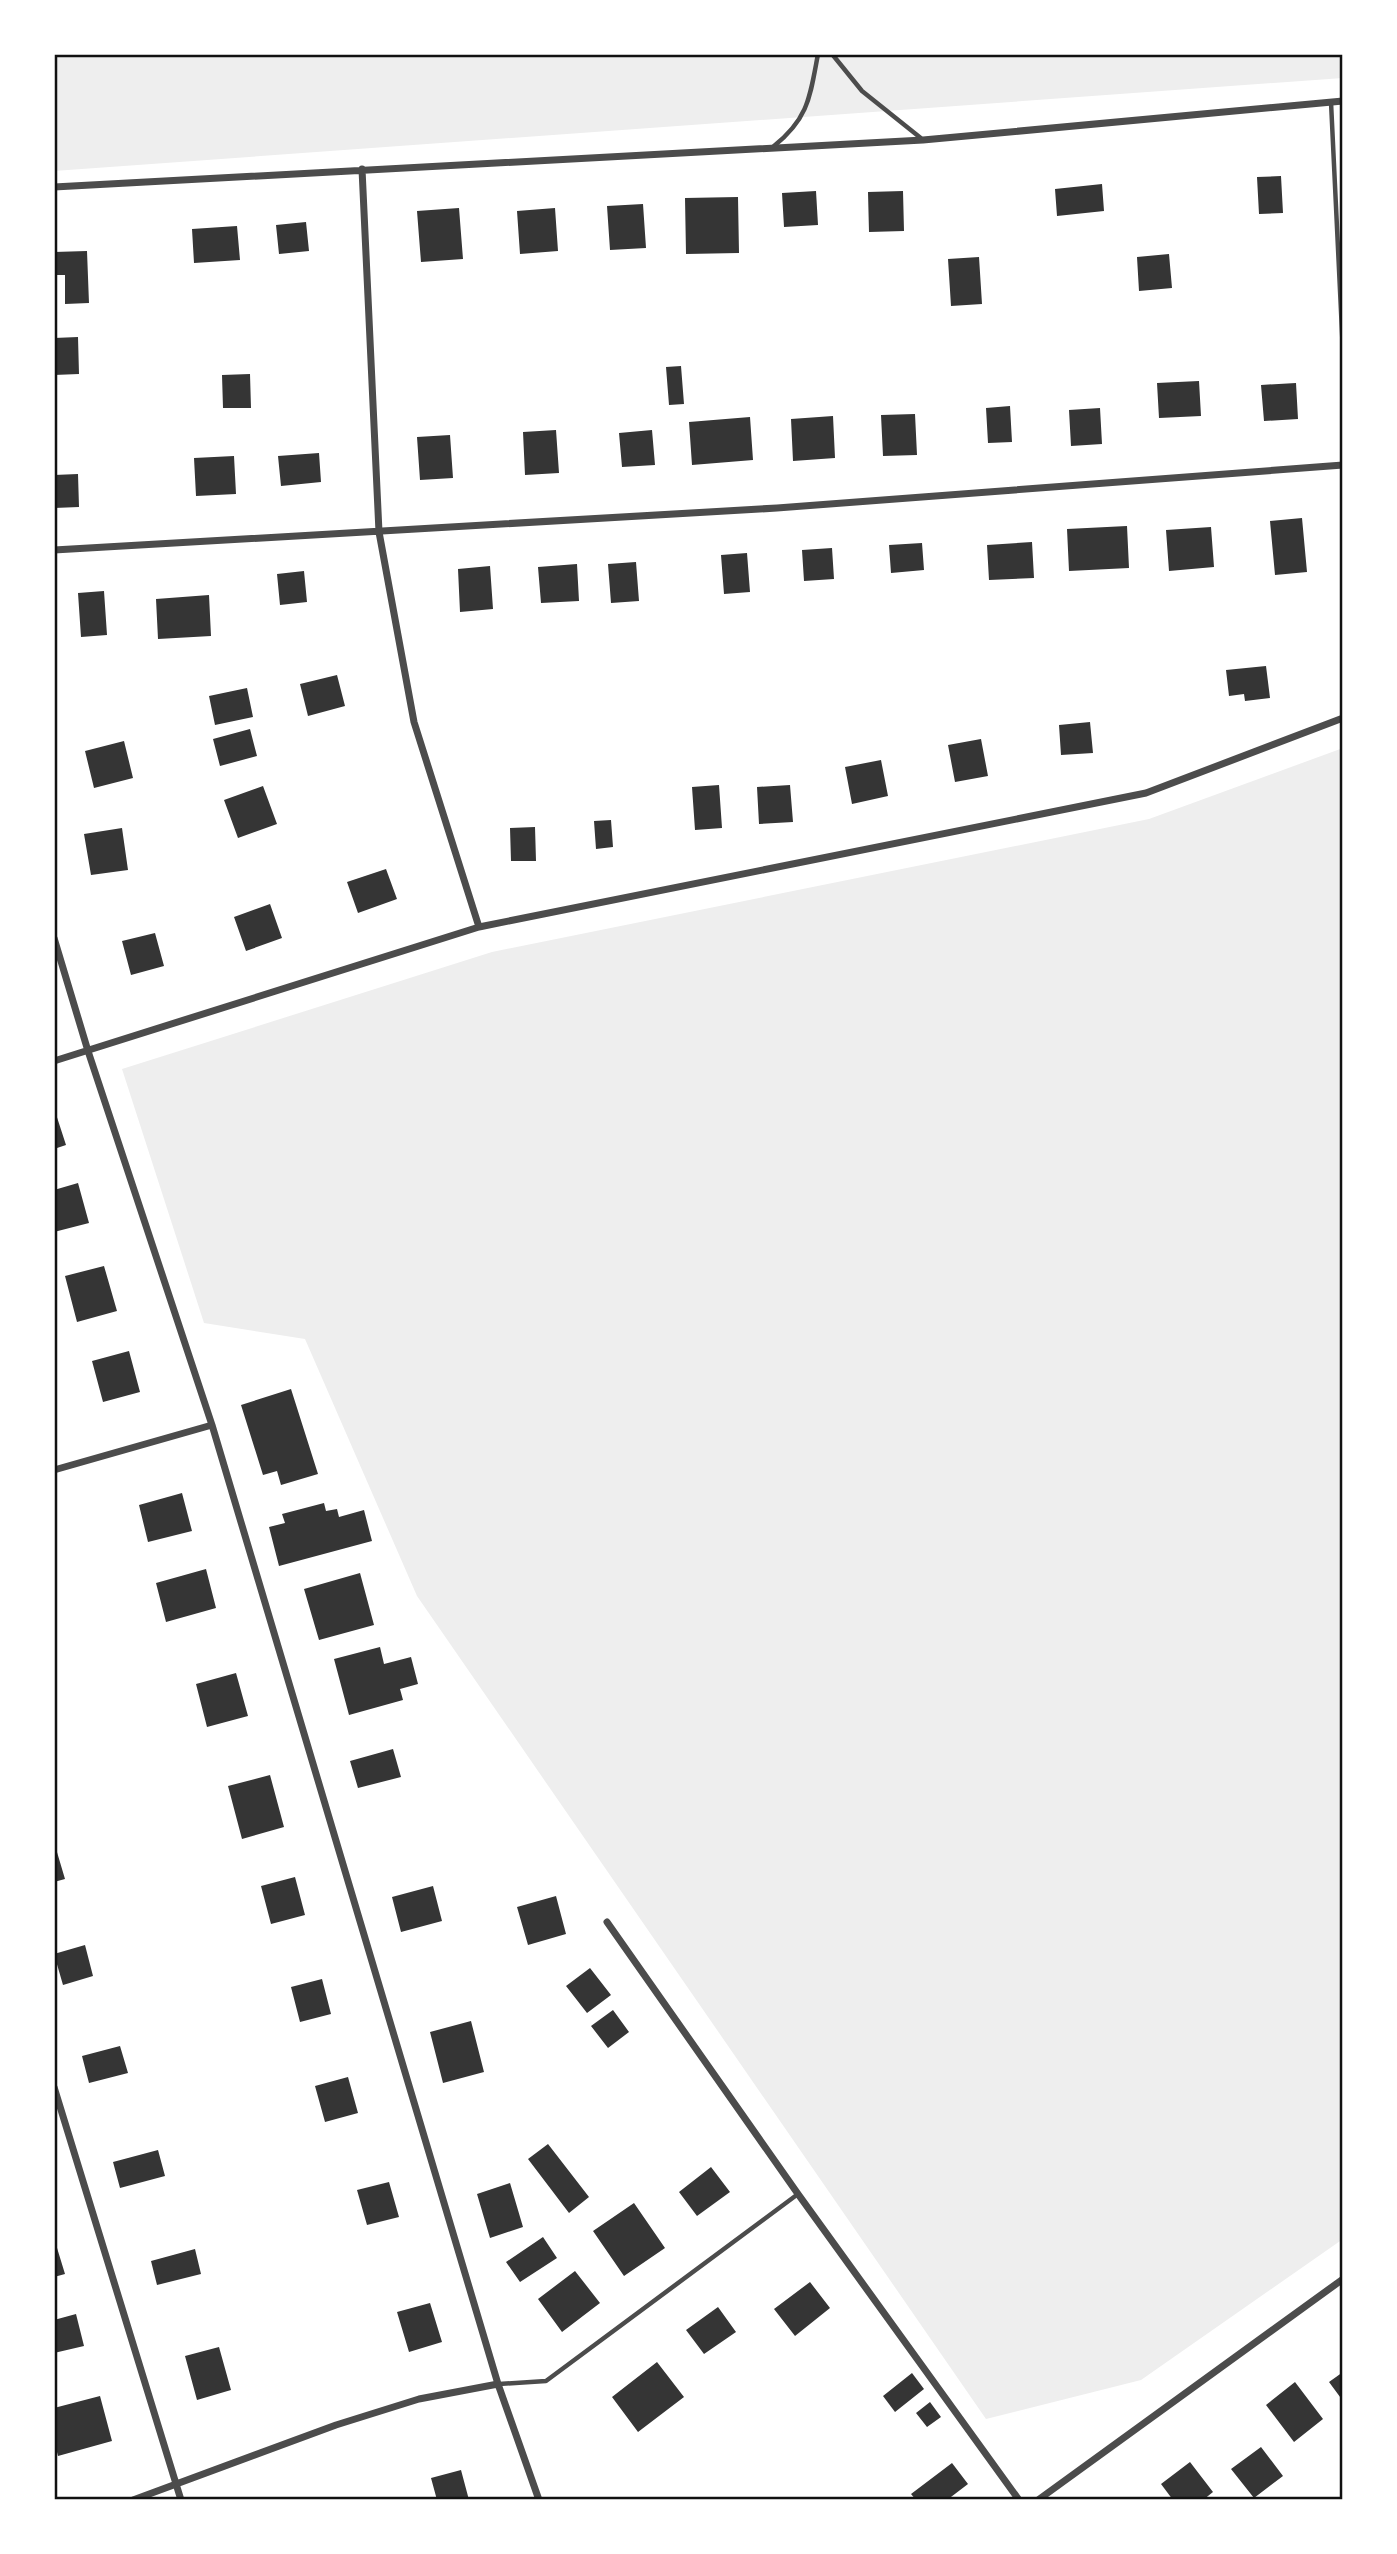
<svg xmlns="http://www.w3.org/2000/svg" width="1397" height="2554" font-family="Ubuntu,sans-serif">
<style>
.green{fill:#eee}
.building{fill:#353535}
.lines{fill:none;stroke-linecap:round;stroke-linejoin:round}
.service{stroke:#4c4c4c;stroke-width:4.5}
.minor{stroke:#4c4c4c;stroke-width:7}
.neatline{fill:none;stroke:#111;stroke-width:2.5}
</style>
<rect width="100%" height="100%" fill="#fff"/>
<path class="green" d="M54 54H1343V78L54 171Z
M1343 748V2239L1141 2380 986 2419 417 1596 305 1339 204 1323 122 1069 492 952 1149 819Z"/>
<path class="building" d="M1281 176 1283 213 1259 214 1257 177Z
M1102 184 1104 211 1057 216 1055 189Z
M816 191 818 225 784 227 782 193Z
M903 191 904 231 869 232 868 192Z
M738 197 739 253 686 254 685 198Z
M643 204 646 248 610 250 607 206Z
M459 208 463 259 421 262 417 211Z
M555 208 558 251 520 254 517 211Z
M306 222 309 251 279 254 276 225Z
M237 226 240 260 194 263 192 229Z
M87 251 89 303 65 304V275H54V252Z
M1169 254 1172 288 1139 291 1137 257Z
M979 257 982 304 951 306 948 259Z
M78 337 79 374 54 375V338Z
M681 366 684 404 669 405 666 367Z
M250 374 251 408H223L222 375Z
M1199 381 1201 416 1159 418 1157 383Z
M1296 383 1298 419 1264 421 1261 385Z
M1010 406 1012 442 988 443 986 408Z
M1100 408 1102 444 1071 446 1069 410Z
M915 414 917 455 883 456 881 415Z
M833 416 835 458 793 461 791 419Z
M750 417 753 460 692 465 689 422Z
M556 430 559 473 525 475 523 432Z
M652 430 655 465 622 467 619 433Z
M450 435 453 478 420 480 417 437Z
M319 453 321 482 281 486 278 456Z
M234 456 236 494 196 496 194 458Z
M78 474 79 507 54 508V475Z
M1302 518 1307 572 1275 575 1270 521Z
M1127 526 1129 568 1069 571 1067 529Z
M1211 527 1214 567 1169 571 1166 530Z
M1032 542 1034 578 989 580 987 545Z
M922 543 924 570 891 573 889 545Z
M832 548 834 579 804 581 802 550Z
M747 553 750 592 724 594 721 555Z
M636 562 639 601 611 603 608 564Z
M577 564 579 601 541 603 538 567Z
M490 566 493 609 460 612 458 569Z
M304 571 307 602 280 605 277 574Z
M104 591 107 635 81 637 78 593Z
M209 595 211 636 158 639 156 599Z
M1266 666 1270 698 1245 701 1244 694 1229 696 1226 670Z
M337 675 345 706 308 716 300 684Z
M247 688 253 717 215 725 209 696Z
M1090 722 1093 753 1061 755 1059 725Z
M250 729 257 756 220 766 213 739Z
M981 739 988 776 955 782 948 745Z
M124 741 133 778 94 788 85 751Z
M881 760 888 796 852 804 845 767Z
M719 785 722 828 695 830 692 787Z
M790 785 793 822 759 824 757 787Z
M263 786 277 824 238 838 224 800Z
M611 820 613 847 596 849 594 821Z
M535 827 536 861H511L510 828Z
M122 828 128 870 91 875 84 834Z
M386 869 397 899 358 913 347 882Z
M270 904 282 938 246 951 234 917Z
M155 933 164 966 131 975 122 941Z
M54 1108 66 1145 54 1149Z
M78 1183 89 1223 54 1232V1190Z
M104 1266 117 1311 77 1322 65 1276Z
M129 1351 140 1392 103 1402 92 1361Z
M291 1389 318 1474 281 1485 277 1471 263 1475 241 1405Z
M182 1493 192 1531 148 1542 139 1505Z
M324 1503 326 1511 337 1509 339 1517 364 1510 372 1541 279 1566 269 1527 285 1523 282 1514Z
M206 1569 216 1608 166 1622 156 1583Z
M360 1573 374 1625 319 1640 304 1589Z
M380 1647 384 1664 411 1657 418 1684 400 1689 403 1700 349 1715 334 1659Z
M236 1673 248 1716 207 1727 196 1684Z
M393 1749 401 1777 358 1788 350 1761Z
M270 1775 284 1827 242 1839 228 1786Z
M54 1842 65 1879 54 1882Z
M295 1877 305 1915 271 1924 261 1886Z
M433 1886 442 1921 401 1932 392 1897Z
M556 1896 566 1934 528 1945 517 1907Z
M85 1945 93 1976 63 1985 54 1954Z
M590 1968 611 1995 587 2013 566 1986Z
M322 1979 331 2014 300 2022 291 1987Z
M613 2010 629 2032 608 2048 591 2026Z
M471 2021 484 2072 443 2083 430 2032Z
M120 2046 128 2073 89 2083 82 2056Z
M348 2077 358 2113 325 2122 315 2086Z
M548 2144 589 2197 569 2213 528 2159Z
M158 2150 165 2176 120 2188 113 2162Z
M711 2167 730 2192 697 2216 679 2192Z
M389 2182 399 2217 367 2225 357 2190Z
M510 2183 523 2227 490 2238 477 2194Z
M634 2203 665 2248 624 2276 593 2231Z
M543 2237 557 2258 520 2282 506 2262Z
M54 2238 65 2274 54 2277Z
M195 2249 201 2274 157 2285 151 2261Z
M575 2271 600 2303 562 2332 538 2299Z
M810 2282 830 2308 795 2336 774 2309Z
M430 2303 442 2342 409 2352 397 2312Z
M718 2307 736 2332 704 2354 686 2330Z
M76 2314 84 2346 54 2353V2320Z
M219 2347 231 2390 197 2400 185 2356Z
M657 2362 684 2397 638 2432 612 2397Z
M1343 2372V2401L1329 2382Z
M912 2373 924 2389 895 2412 883 2396Z
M1295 2382 1323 2419 1294 2442 1266 2405Z
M100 2396 112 2441 58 2456 54 2440V2408Z
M930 2402 941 2417 927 2427 916 2413Z
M1261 2447 1283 2476 1254 2498 1231 2469Z
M1190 2462 1213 2492 1203 2500H1173L1161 2484Z
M952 2463 968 2484 947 2500H916L911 2494Z
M461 2470 469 2500H437L431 2478Z"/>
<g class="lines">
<path class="service" d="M832 54 862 91 922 139
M1331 102 1343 353
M774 146C809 118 810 96 818 54
M499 2384 546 2381 798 2194"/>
<path class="minor" d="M362 169 379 532 414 722 479 927
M54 187 923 140 1343 101
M54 550 777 508 1343 465
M54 938 88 1051 212 1425 498 2384 539 2500
M54 1061 479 927 1146 793 1343 718
M54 1470 212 1425
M607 1922 798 2194 1019 2500
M54 2087 181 2500
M133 2500 336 2425 419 2399 498 2384
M1038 2500 1343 2279"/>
</g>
<rect width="1397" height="2554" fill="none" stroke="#ffffff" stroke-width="112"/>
<rect x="56" y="56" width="1285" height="2442" class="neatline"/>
</svg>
